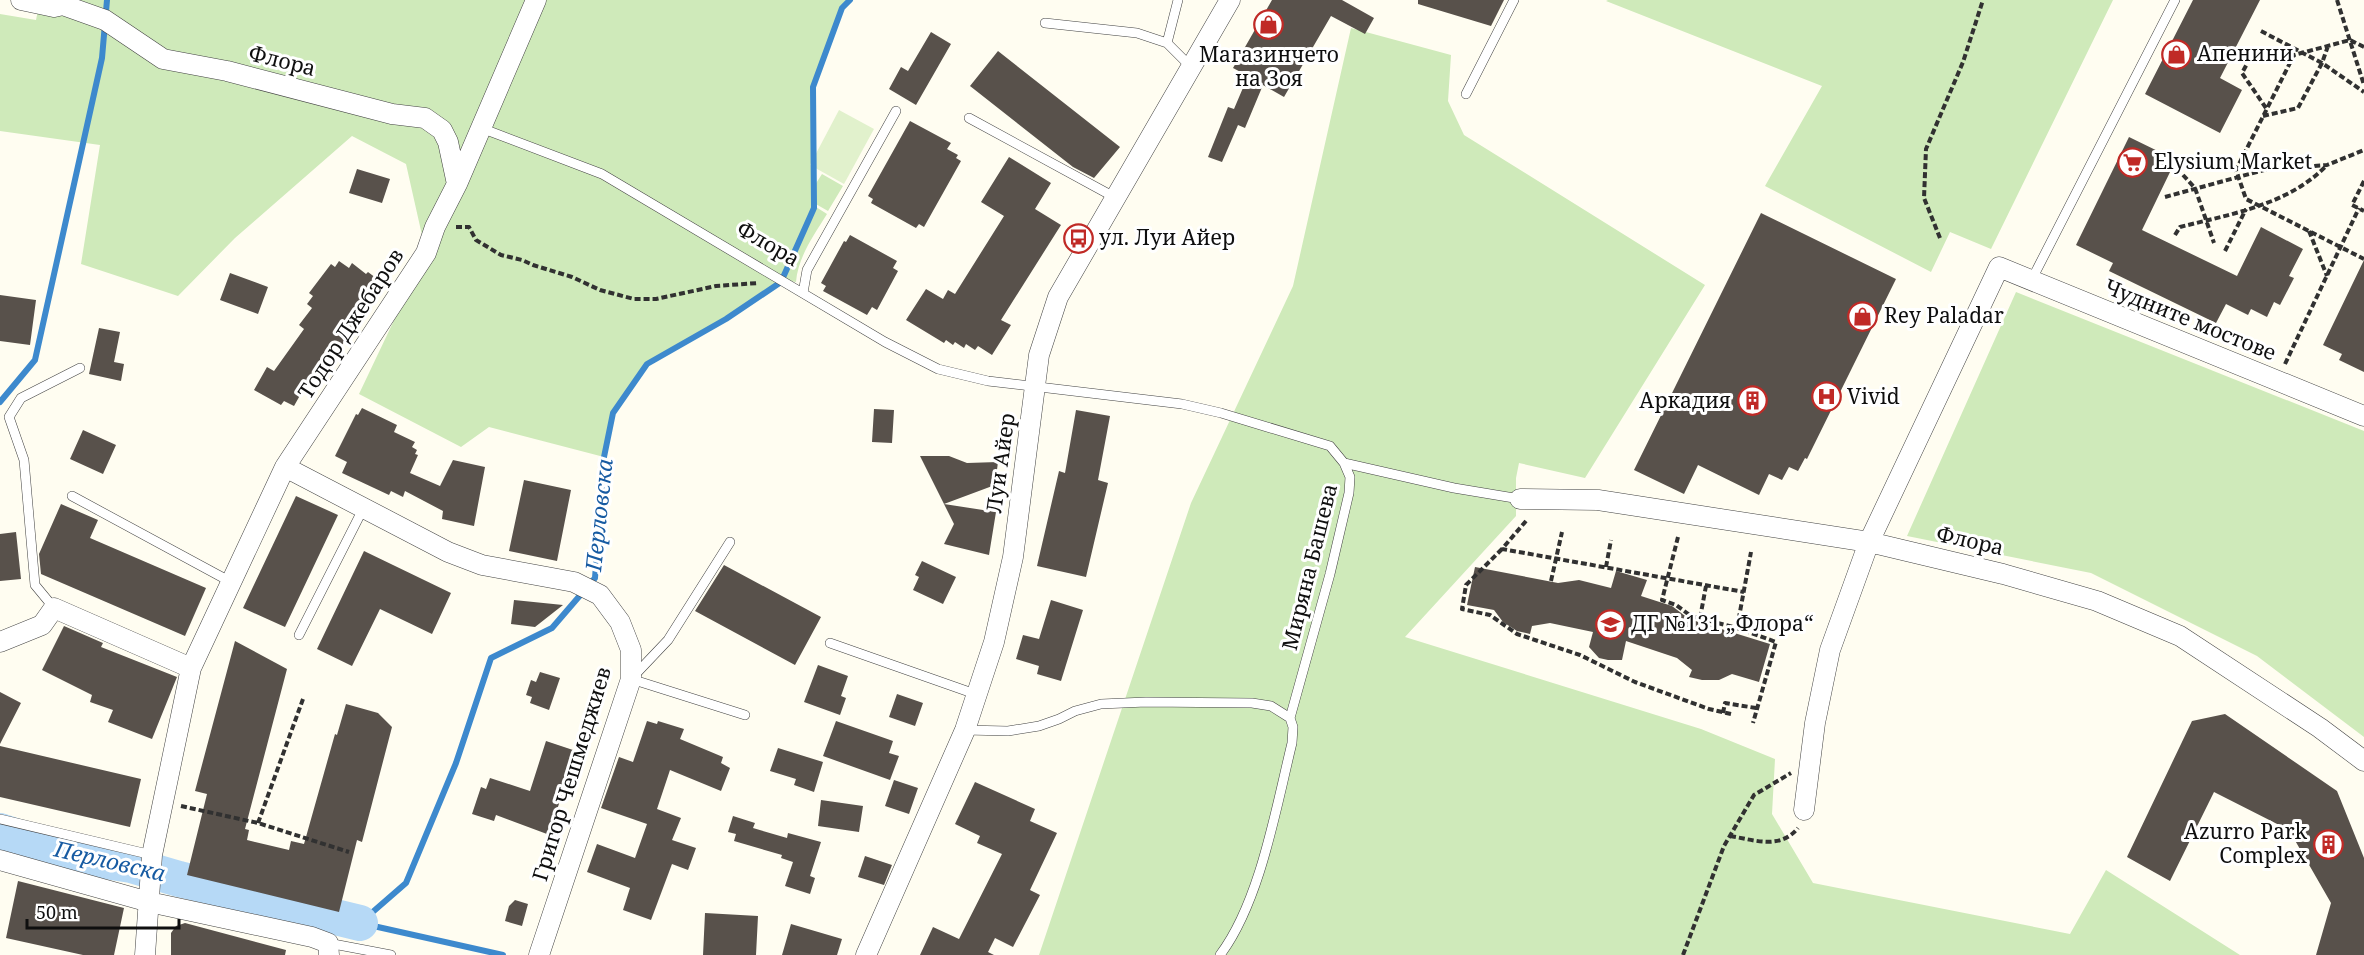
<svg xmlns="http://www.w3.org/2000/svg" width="2364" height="955" font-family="'Noto Serif',serif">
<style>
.green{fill:#cfeaba}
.pitch{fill:#e1f1cc}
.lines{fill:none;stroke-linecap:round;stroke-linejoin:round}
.stream{stroke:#3d89cd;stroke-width:6}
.river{stroke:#b6d9f6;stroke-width:36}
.building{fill:#58514b}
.lane-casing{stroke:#424242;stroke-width:10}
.street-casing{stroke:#424242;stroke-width:21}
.path{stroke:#313131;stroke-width:4;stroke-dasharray:6 3;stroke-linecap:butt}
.lane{stroke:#fff;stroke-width:9}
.street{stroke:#fff;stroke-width:20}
.labels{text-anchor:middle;stroke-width:6;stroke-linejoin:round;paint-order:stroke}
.poi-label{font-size:21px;fill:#0f0f0f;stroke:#fff;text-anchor:start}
.street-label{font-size:21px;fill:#0f0f0f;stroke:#fff}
.water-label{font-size:22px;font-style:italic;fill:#175ba2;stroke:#fff}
</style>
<rect width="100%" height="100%" fill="#fffdf1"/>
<path class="green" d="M40 0H850L842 8 813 87V188L822 174 843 186 828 211 814 203V208L781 282 726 319 647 364 613 413 604 457 489 427 461 447 359 394 426 253 406 164 352 136 235 238 178 296 81 264 100 145 0 131V14L36 20Z
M1608 0H2113L1991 249 1950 232 1931 272 1765 186 1822 86 1606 1Z
M1351 28 1451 55 1448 101 1464 135 1705 285 1585 478 1519 463 1516 478V516L1405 637 1701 729 1775 759 1772 814 1813 883 2070 934 2106 870 2240 955H1039L1191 503 1293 286Z
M816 207 827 214C814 235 798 257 796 282L783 280Z
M2016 292 2364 431V737L2257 656 2091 573 1907 536Z"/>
<path class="pitch" d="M839 110 874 129 844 184 810 165Z"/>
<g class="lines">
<path class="stream" d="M0 402 35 360 102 58 107 0
M360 923 406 883 456 763 491 658 552 628 595 578 604 457 613 413 647 364 726 319 781 282 814 208 813 87 842 8 850 0
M360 923 503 955"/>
<path class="river" d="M0 831 79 857 131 865 179 879 360 923"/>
</g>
<path class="building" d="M1272 0H1342L1374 18 1365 34 1331 16 1284 97 1263 85 1245 128 1238 125 1222 162 1208 157 1228 107 1234 109 1248 76 1233 68Z
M1418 0H1504L1491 26 1418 4Z
M2193 0H2260L2220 78 2242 90 2220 133 2145 94Z
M931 32 951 44 916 105 889 89 901 67 908 71Z
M998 51 1120 147 1094 178 1073 167 970 86Z
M910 121 951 143 947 149 958 155 956 158 961 161 924 227 919 224 916 228 871 203 873 199 868 196Z
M2129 137 2170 157 2165 168 2171 170 2142 230 2237 276 2261 227 2303 249 2289 276 2294 278 2280 305 2274 302 2267 317 2251 309 2248 315 2226 304 2216 323 2109 271 2113 263 2076 245Z
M1009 157 1051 183 1035 209 1061 225 1001 320 1011 325 992 355 978 346 975 350 966 344 964 348 955 342 953 345 946 340 944 343 906 320 926 289 943 299 948 290 955 294 1004 216 981 202Z
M357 169 390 179 382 203 349 193Z
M1761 213 1896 279 1807 459 1805 458 1798 471 1789 467 1782 480 1769 474 1759 495 1698 465 1684 494 1634 470Z
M850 235 897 261 893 268 898 271 877 310 872 307 867 315 823 291 826 286 821 283 844 241 846 242Z
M2364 260V372L2339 360 2342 354 2323 345Z
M339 261 349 268 352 263 366 274 368 272 384 284 367 306 371 309 337 351 336 350 331 356 325 351 294 406 284 401 281 405 254 390 267 367 274 371 304 329 299 325 312 308 307 304 313 296 309 293 331 264 335 267Z
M230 273 268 287 258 314 220 300Z
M0 295 36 300 30 345 0 341Z
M99 328 120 332 114 362 124 364 121 381 89 374Z
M362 408 397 425 394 432 415 442 412 447 417 450 415 454 418 455 410 473 440 486 453 460 485 467 474 526 442 519 443 511 405 491 403 497 391 491 389 495 342 473 347 462 335 456 356 414 358 415Z
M874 409 894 410 892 443 872 442Z
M1076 410 1110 416 1098 480 1108 483 1086 577 1037 566 1059 471 1065 473Z
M83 430 116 445 103 474 70 459Z
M920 456H949L967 463 998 462 995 485 944 504 996 512 989 555 944 544 954 524Z
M524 480 571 490 557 561 509 551Z
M296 496 338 515 285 627 243 608Z
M61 504 98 520 90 538 206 588 185 636 41 574 39 554Z
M16 532 21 579 0 581V534Z
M364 551 451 593 432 634 380 609 352 666 317 649Z
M922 561 956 577 943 604 913 590 919 577 915 575Z
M724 565 821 617 795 665 695 611Z
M1475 567 1558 583 1579 580 1611 588 1616 571 1647 580 1641 596 1672 606 1689 619 1770 644 1759 682 1732 674 1719 680H1702L1689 677 1692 670 1677 658 1626 641 1622 660H1608L1599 658 1589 647 1593 632 1550 623 1532 626 1530 634 1517 631 1503 622 1494 610 1467 605Z
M514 600 563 605 535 627 511 624Z
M1051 600 1083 610 1061 681 1037 674 1039 666 1016 659 1023 635 1039 639Z
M64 626 103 643 101 647 177 677 152 739 108 722 113 710 90 702 92 695 42 670Z
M235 641 287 669 245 829 249 830 247 840 289 850 291 841 304 844 335 734 337 735 346 704 378 713 392 727 362 842 357 840 339 912 187 875 207 794 195 791Z
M818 665 848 676 841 696 846 698 840 715 804 702Z
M540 672 560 678 549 710 530 703 532 697 526 695 531 680 536 682Z
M0 692 21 703 0 744Z
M897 694 923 703 915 726 889 717Z
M2225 714 2337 791 2364 858V955H2316L2331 903 2289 830 2214 792 2170 881 2127 857 2192 721Z
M647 721 657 724 658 721 684 729 680 739 723 757 721 763 730 768 721 791 670 770 657 809 681 818 672 840 696 848 688 870 672 864 651 920 623 910 630 888 587 872 597 844 635 858 647 824 601 808 619 757 633 762Z
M836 721 893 741 889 753 899 756 890 780 823 756Z
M546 741 576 751 557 810 563 812 555 837 496 815 494 821 472 814 481 787 486 789 490 778 530 791Z
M0 746 141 779 130 827 0 797Z
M778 748 823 762 814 792 794 785 796 779 770 771Z
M894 780 918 788 909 814 885 806Z
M975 782 1035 809 1030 821 1057 833 1030 890 1040 895 1013 947 995 938 988 952 994 955H920L933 927 959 939 1002 854 977 843 980 836 955 824Z
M821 800 863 806 859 832 818 826Z
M733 816 755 823 753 828 787 838 788 833 821 842 810 876 815 878 810 894 785 886 793 862 781 858 782 855 734 841 736 834 728 832Z
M865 856 892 865 884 885 858 877Z
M18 881 124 908 114 955H83L6 938Z
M515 900 528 904 522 926 505 921 509 906Z
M705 913 758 916 756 955H703Z
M185 923 286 950 285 955H171V933L176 926Z
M791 924 842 939 837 955H782Z"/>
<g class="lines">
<defs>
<path id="lane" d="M1045 23 1137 33 1167 43 1191 67
M1167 43 1178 0
M1466 94 1514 0
M969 118 1116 198
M481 128 602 174 885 342 938 369 988 381 1182 404 1221 413 1330 446 1344 463 1350 477 1349 493 1330 574 1290 718 1293 727 1292 743C1276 808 1260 902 1220 955
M2031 281 2175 0
M803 293 807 270 896 111
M1344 463 1454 488 1520 499
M72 496 231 582
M730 542 668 640 631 679 745 715
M54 608 35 585 24 460 9 417 21 398 80 368
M299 635 363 509
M830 643 978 695
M965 730 1008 731 1039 726 1059 719 1075 711 1101 704 1146 702 1252 703 1271 706 1290 718
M0 819 152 855
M328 943 391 955"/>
<path id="street" d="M21 0 54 7 63 5 105 20 163 59 227 71 392 114 425 118 442 130 448 142 457 184
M285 467 448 552 482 565 574 582 600 595 620 622 631 650V679L539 955
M1520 499 1598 500 1869 542 2003 574 2097 601 2180 636 2320 728 2364 761
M0 642 42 625 54 608 191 668
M1804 810 1815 723 1830 650 1869 542 1999 267 2364 416
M0 860 149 902 312 937 328 943 329 955
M145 955 152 855 191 668 285 467 426 253 435 227 457 184 536 0
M866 955 965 730 994 642 1013 557 1039 355 1058 297 1230 0"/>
</defs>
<use href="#lane" class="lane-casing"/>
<use href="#street" class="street-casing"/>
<path class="path" d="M2337 0 2364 85
M2261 31 2322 63 2364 92
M2364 47 2350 40 2294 55 2236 170 2246 199 2364 259
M2266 108 2242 73 2248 62 2295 49
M2263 116 2298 108 2322 63 2328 46
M2183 175 2195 188 2214 243
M2364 181 2352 205 2364 211
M2165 197 2264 170 2327 165 2364 150
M456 227H469L476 240 501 255 522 260 533 265 572 277 600 290 634 299H656L716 286 758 283
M2309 231 2327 276
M2175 235 2180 227C2231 214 2288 205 2326 166
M1940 238 1924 198 1926 149 1963 62 1983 0
M2225 251 2246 209
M2285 364 2359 208
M1526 521 1502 549 1744 592
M1678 537 1662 600 1676 605 1691 616 1737 628 1776 642 1753 723
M1502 549 1466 585 1462 609 1490 615 1517 634 1580 655 1635 682 1709 709 1731 714
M1606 567 1611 540
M1551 581 1562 532
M1700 618 1706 586
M1737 628 1751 552
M1723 713 1725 703 1756 708
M181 806 258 823 349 852
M258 823 303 699
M1730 836C1755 840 1780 850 1798 828
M1683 955 1724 846 1754 795 1791 773"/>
<use href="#lane" class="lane"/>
<use href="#street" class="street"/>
</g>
<defs>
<symbol id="shop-ring" viewBox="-11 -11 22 22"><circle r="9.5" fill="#fff" stroke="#c02a26" stroke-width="1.5"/><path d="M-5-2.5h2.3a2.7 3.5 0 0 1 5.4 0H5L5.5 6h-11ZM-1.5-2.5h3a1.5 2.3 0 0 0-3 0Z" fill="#c02a26"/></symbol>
<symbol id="supermarket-ring" viewBox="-11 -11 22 22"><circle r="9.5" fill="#fff" stroke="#c02a26" stroke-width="1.5"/><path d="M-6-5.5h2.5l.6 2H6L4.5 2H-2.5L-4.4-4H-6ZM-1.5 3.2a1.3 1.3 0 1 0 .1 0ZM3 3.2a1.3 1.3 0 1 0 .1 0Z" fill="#c02a26"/></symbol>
<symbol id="bus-ring" viewBox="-11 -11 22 22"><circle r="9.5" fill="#fff" stroke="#c02a26" stroke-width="1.5"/><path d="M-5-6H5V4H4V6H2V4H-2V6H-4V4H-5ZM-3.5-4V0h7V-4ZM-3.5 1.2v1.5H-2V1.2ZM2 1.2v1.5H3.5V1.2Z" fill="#c02a26"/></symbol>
<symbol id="hospital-ring" viewBox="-11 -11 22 22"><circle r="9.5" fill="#fff" stroke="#c02a26" stroke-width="1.5"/><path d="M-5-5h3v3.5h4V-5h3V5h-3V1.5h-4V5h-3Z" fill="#c02a26"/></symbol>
<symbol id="building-ring" viewBox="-11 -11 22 22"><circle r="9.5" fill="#fff" stroke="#c02a26" stroke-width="1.5"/><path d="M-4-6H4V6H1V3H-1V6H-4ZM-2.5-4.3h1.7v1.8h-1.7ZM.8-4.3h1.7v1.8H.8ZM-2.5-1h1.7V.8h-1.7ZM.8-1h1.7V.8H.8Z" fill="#c02a26"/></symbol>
<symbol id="school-ring" viewBox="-11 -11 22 22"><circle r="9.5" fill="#fff" stroke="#c02a26" stroke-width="1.5"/><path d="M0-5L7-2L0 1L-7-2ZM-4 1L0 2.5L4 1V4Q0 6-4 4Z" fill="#c02a26"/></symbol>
</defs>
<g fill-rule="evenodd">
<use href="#shop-ring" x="1252" y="8" width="33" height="33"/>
<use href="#shop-ring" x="2160" y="38" width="33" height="33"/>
<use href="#supermarket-ring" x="2116" y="146" width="33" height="33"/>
<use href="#bus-ring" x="1062" y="222" width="33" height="33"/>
<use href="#shop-ring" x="1846" y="300" width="33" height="33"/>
<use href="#hospital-ring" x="1810" y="380" width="33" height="33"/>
<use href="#building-ring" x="1736" y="384" width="33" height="33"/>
<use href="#school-ring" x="1594" y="608" width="33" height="33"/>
<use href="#building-ring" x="2312" y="828" width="33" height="33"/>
</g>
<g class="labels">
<g class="poi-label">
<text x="2197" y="61">Апенини</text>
<text x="1269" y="62" text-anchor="middle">Магазинчето<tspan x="1269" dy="24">на Зоя</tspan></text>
<text x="2154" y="169">Elysium Market</text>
<text x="1099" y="245">ул. Луи Айер</text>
<text x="1884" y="323">Rey Paladar</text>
<text x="1847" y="404">Vivid</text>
<text x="1731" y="408" text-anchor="end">Аркадия</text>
<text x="1631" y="631">ДГ №131 „Флора“</text>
<text x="2307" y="839" text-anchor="end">Azurro Park<tspan x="2307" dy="24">Complex</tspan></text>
</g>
<g class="street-label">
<text transform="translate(282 61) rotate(14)" y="7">Флора</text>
<text transform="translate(768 244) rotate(30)" y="7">Флора</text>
<text transform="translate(2190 320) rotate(22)" y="7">Чудните мостове</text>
<text transform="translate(351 324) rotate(-57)" y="7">Тодор Джебаров</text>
<text transform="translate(1001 463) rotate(-82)" y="7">Луи Айер</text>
<text transform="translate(1970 541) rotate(13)" y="7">Флора</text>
<text transform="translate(1310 567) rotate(-76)" y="7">Миряна Башева</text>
<text transform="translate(572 774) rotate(-73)" y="7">Григор Чешмеджиев</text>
</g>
<g class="water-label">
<text transform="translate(599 515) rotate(-84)" y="8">Перловска</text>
<text transform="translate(110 861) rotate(13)" y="8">Перловска</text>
</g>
</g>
<path d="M27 919v9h152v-9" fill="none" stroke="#0f0f0f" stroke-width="3"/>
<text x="36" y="919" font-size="18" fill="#0f0f0f" stroke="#ffffff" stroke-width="4.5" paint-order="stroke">50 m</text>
</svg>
